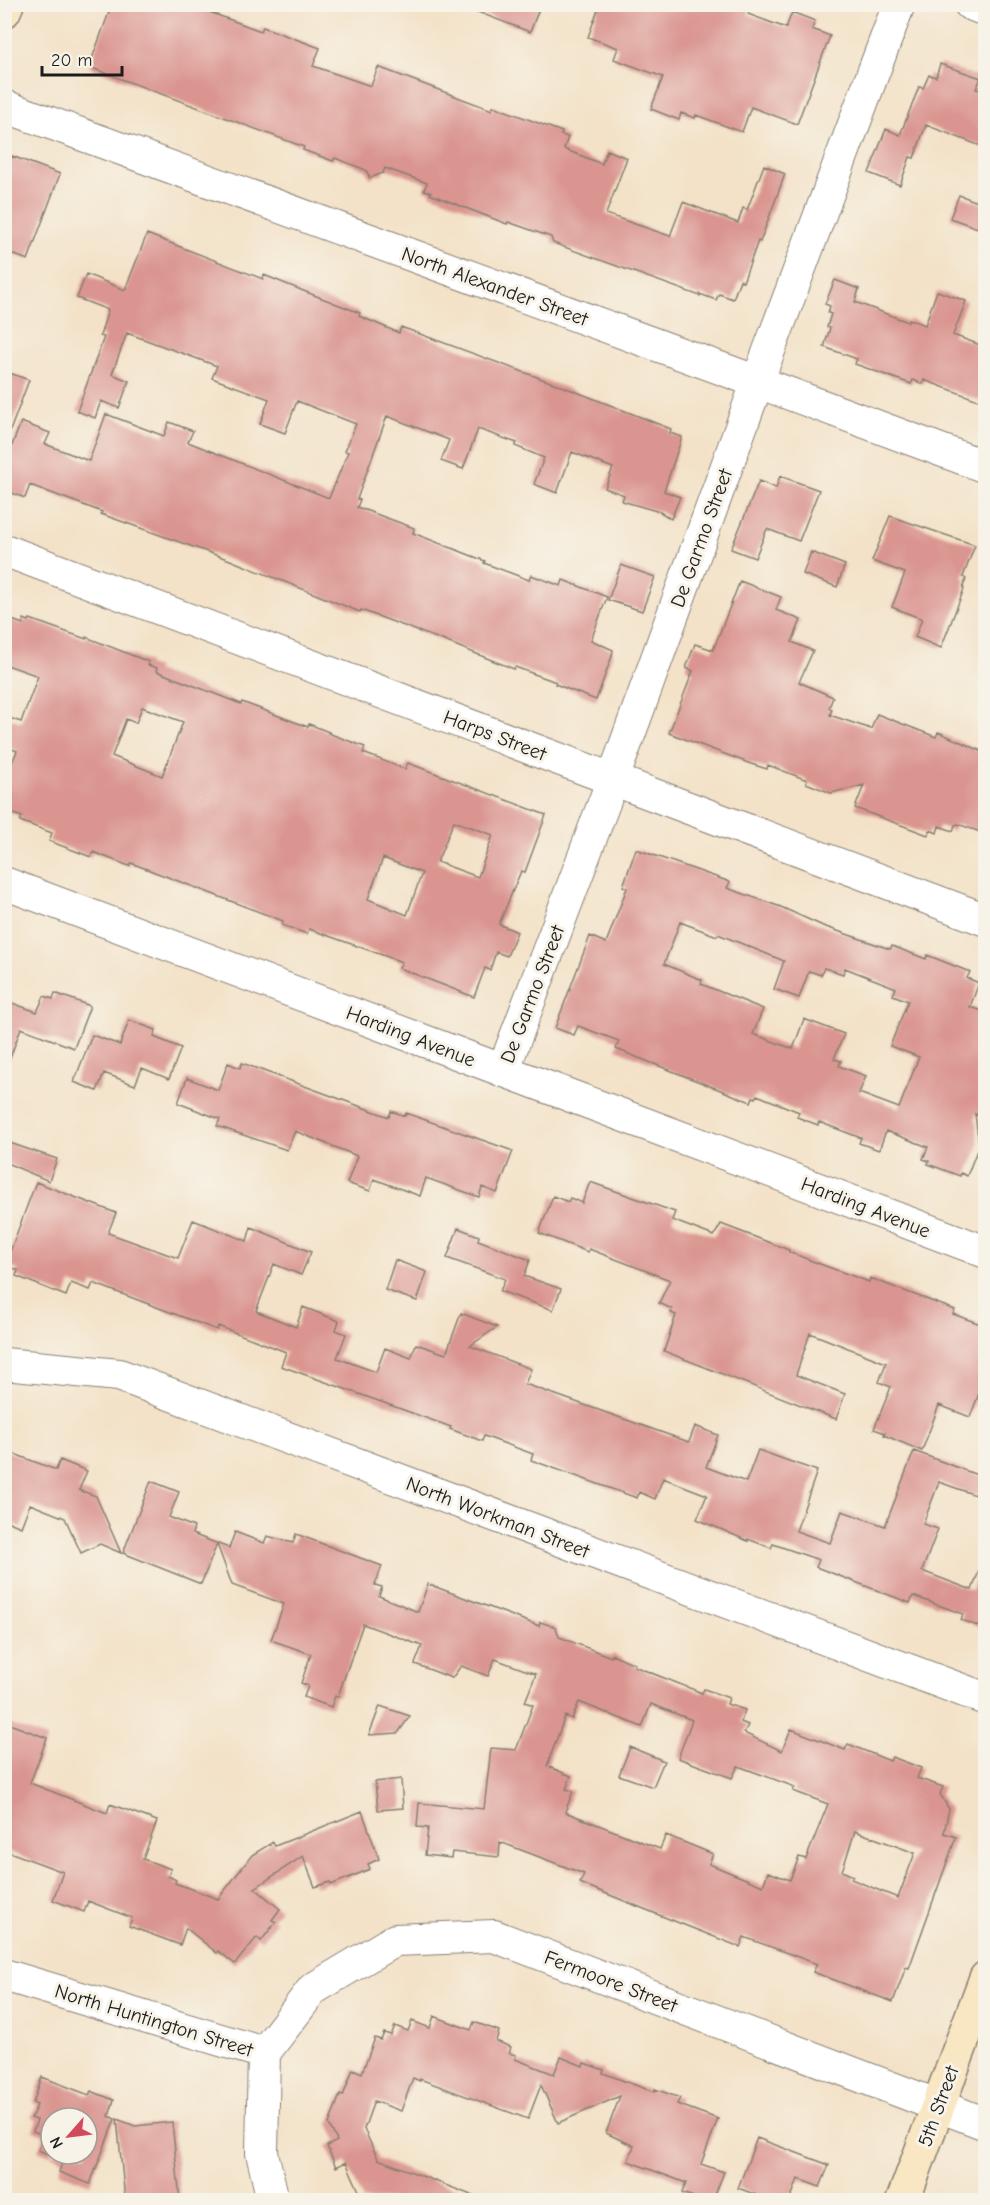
<svg xmlns="http://www.w3.org/2000/svg" width="990" height="2205" font-family="'Comic Neue',sans-serif">
<style>
.building{fill:#da9590;fill-rule:evenodd}
.lines{fill:none;stroke-linecap:round;stroke-linejoin:round}
.street-casing{stroke:#887f72;stroke-width:34}
.secondary-casing{stroke:#887f72;stroke-width:36}
.street{stroke:#fff;stroke-width:32}
.secondary{stroke:#f9e7c3;stroke-width:33}
.labels{text-anchor:middle;stroke-width:6;stroke-linejoin:round;paint-order:stroke}
.street-label{font-size:20px;fill:#1c1c1c;stroke:#f7f3e8}
</style>
<rect width="100%" height="100%" fill="#f7f3e8"/>
<filter id="ink" filterUnits="userSpaceOnUse"><feTurbulence type="fractalNoise" baseFrequency=".0167" numOctaves="2"/><feDisplacementMap in="SourceGraphic" scale="12" xChannelSelector="R" yChannelSelector="G"/><feConvolveMatrix kernelMatrix="1 2 1 2 8 2 1 2 1" color-interpolation-filters="sRGB"/></filter>
<filter id="wash" filterUnits="userSpaceOnUse"><feTurbulence type="fractalNoise" baseFrequency=".008" numOctaves="4" result="noise"/><feDisplacementMap in="SourceGraphic" scale="24" xChannelSelector="R" yChannelSelector="G"/><feGaussianBlur stdDeviation="1.35" result="paint"/><feColorMatrix in="noise" values="0 0 0 0 0 0 0 0 0 0 0 0 0 0 0 0 0 1.4 0 .05"/><feComposite in="paint" operator="in"/></filter>
<g filter="url(#wash)">
<rect width="100%" height="100%" fill="#f3e2c8"/>
<g id="blocks">
<path class="building" d="M112 4H187L261 31 263 27 320 48 313 66 371 86 378 67 492 110 493 106 562 132 561 135 568 137 564 149 602 164 607 150 627 158 606 214 670 236 683 202 738 223 743 208 747 210 764 165 785 174 760 242 758 241 743 282 740 280 733 299 719 294 716 300 700 294V296L553 243 551 237 508 222 507 224 430 194 431 192 424 190 427 183 385 168 383 173 370 178 366 170 335 158 333 161 303 150 304 147 89 67Z
M463 4H541L530 32 462 6Z
M600 4H752L748 14 786 28 792 12 815 21 812 29 830 36 797 124 751 107 742 132 696 115 695 118 681 113 679 120 651 109 663 77 614 59 618 48 588 37Z
M940 64 981 78 976 89 986 91V148L926 125 914 158 910 157 900 185 869 173 886 129 900 135 919 87 923 88 929 75 936 77Z
M12 156 60 174 28 260 4 251V177Z
M959 195 986 205V231L950 218Z
M147 234 263 279 264 275 301 290 360 313 359 316 399 333 401 327 564 387 671 429 670 433 682 437 664 491 680 497 671 519 660 512 622 501 624 495 605 488 613 468 572 452 557 493 534 484 544 458 515 446 517 443 478 429 463 469 441 461 449 440 387 416 357 499 360 500 357 507 414 528 413 533 485 561 484 563 529 580 531 575 561 586 563 580 607 597 591 640 613 650 612 656 596 700 555 684 556 682 515 667 514 669 442 640 361 610 360 612 230 560 101 514 102 512 30 485 25 498 4 490V466L21 422 50 433 45 444 89 461 106 414 164 436 169 422 193 431 188 442 329 498 348 452 345 451 356 424 297 401 285 433 260 424 269 399 212 378 217 366 127 333 112 374 129 381 119 408 101 401 95 418 77 411 104 337 100 336 108 310 77 298 86 274 125 290Z
M835 280 859 289 855 302 908 322 909 319 925 325 937 291 966 301 953 335 986 347V403L924 380 923 384 913 380 911 384 855 364 857 359 824 347 830 328 827 327 831 314 828 313 830 306 825 304Z
M4 371 29 380 7 439H4Z
M780 476 819 490 799 541 767 529 755 558 731 549 759 481 776 488Z
M890 516 975 545 963 577 966 579 963 588 964 589 941 648 915 637 922 619 892 607 905 573 872 561Z
M811 552 845 565 837 587 803 574Z
M621 565 655 577 642 611 608 600Z
M740 581 781 597 776 610 801 620 792 642 813 651 799 682 833 697 829 708 832 709 830 715 871 729 877 714 936 737 938 732 986 753V834L958 824 955 825 953 831 939 826 937 833 930 830 928 835 855 808 864 785 831 793 806 783 807 780 768 765 767 769 751 764 669 733 693 671 686 668 695 644 713 650Z
M9 619 23 624 24 619 29 621 30 619 86 639V637L149 662 148 665 157 668 156 671 241 704 242 702 308 727 309 724 329 732 328 733 365 747 363 753 405 769 408 763 546 815 525 872 521 871 499 924 517 932 507 956 496 952 490 970 485 968 474 997 399 968 402 962 309 929 307 934 282 925 283 921 131 863 129 866 93 852 91 857 49 841 52 833 20 821 22 817 8 812 9 808 4 806V782L17 751 4 746V716L21 722 38 676 4 664V631ZM142 707 183 722 162 776 112 756 126 719 136 723ZM454 821 493 835 478 877 437 862ZM383 858 422 873 407 915 368 899Z
M636 849 730 882 727 888 781 907 823 926 890 949 892 946 926 959 927 955 970 972 967 978 979 983 970 1007 986 1012V1118L975 1114 979 1145 967 1176 961 1173 960 1176 928 1164 929 1161 923 1159 928 1147 886 1131 879 1150 859 1143 861 1138 819 1122 818 1125 797 1117 799 1112 757 1095 756 1098 753 1097 751 1102 616 1049 619 1041 578 1026 574 1035 555 1028 590 936 606 943 627 888 623 886ZM680 922 717 936 718 934 784 961 774 989 799 998 809 971 821 975 824 968 843 974 845 968 896 988 893 995 908 1001 890 1046 919 1057 899 1108 859 1093 866 1076 839 1066 841 1061 834 1059 844 1034 804 1019 793 1049 753 1034 763 1009 701 984 702 980 664 964Z
M55 993 90 1006 74 1048 21 1028 7 1066H4V1000L37 1012 44 996 53 999Z
M129 1020 156 1030 154 1037 181 1048 169 1079 142 1068 135 1085 104 1073 97 1091 74 1082 92 1035 120 1045Z
M228 1063 240 1068 242 1063 389 1117 391 1111 405 1116 406 1113 513 1151 497 1193 482 1187 479 1197 426 1178 420 1196 374 1179 370 1191 347 1183 357 1156 295 1131 287 1150 217 1126 220 1119 178 1103 187 1078 218 1090Z
M4 1141 57 1159 49 1181 4 1162Z
M36 1182 116 1213 108 1233 178 1258 193 1220 247 1241 251 1227 311 1252 301 1275 274 1264 256 1311 296 1327 303 1307 339 1321 336 1330 346 1334 337 1358 376 1372 385 1348 411 1358 416 1344 446 1354 461 1313 497 1327 470 1346 531 1369 525 1384 689 1442 695 1426 718 1435 706 1467 746 1482 758 1450 817 1471 796 1531 830 1543 842 1511 885 1526 914 1451 985 1478 978 1496 939 1482 923 1524 938 1529 922 1571 972 1590 983 1560H986V1629L961 1620 963 1614 913 1596 910 1603 816 1567 819 1560 773 1544 771 1548 748 1539V1541L697 1519 707 1495 663 1478 655 1499 639 1492 637 1498 531 1460 533 1454 484 1436 482 1441 450 1429 451 1427 281 1366 286 1352 218 1326 217 1330 93 1283 90 1290 71 1283 66 1296 16 1276 18 1270 5 1265Z
M590 1182 675 1212 672 1220 714 1236 721 1224 789 1250V1252L820 1264 869 1282 870 1278 955 1310 953 1314 986 1326V1375L970 1417 939 1405 922 1451 884 1435 885 1433 874 1429 891 1387 879 1382 886 1363 810 1333 796 1375 845 1394 836 1419 664 1351 676 1315 671 1313 672 1309 659 1303 670 1280 589 1249 588 1252 539 1233 553 1196 568 1202 570 1198 582 1203Z
M458 1228 479 1236 478 1240 530 1260 524 1276 561 1289 553 1310 500 1291 505 1279 447 1258Z
M395 1260 427 1272 417 1301 385 1290Z
M4 1450 56 1470 60 1460 87 1471 79 1490 96 1496 121 1553 100 1544 81 1553 65 1518 30 1504 21 1527 4 1520Z
M151 1481 179 1492 169 1517 194 1527 192 1534 229 1548 235 1532 264 1543 267 1536 293 1543 296 1534 382 1566 375 1585 382 1587 379 1596 418 1612 428 1584 539 1626 540 1622 556 1627 559 1637 611 1657 612 1654 635 1664 634 1666 702 1693 704 1689 729 1698 727 1704 745 1710 741 1722 748 1725 744 1733 782 1751 791 1729 845 1750 848 1744 890 1761 892 1757 921 1768 917 1778 943 1787 940 1794 949 1809 944 1833 956 1837 909 1968 906 1967 893 2002 813 1972 817 1964 744 1937 740 1947 659 1915 580 1883 584 1874 500 1842 499 1857 452 1852 451 1858 425 1855 428 1828 417 1827 419 1803 484 1809 491 1748 516 1750 533 1705 525 1702 536 1674 495 1659 488 1676 461 1666 452 1678 415 1664 422 1646 363 1624 338 1696H335L331 1707 304 1697 308 1686 301 1683 311 1654 271 1640 284 1604 232 1585 217 1544 201 1584 123 1553ZM579 1702 642 1727 651 1704 692 1720 678 1758 732 1778 738 1766 795 1787 793 1791 828 1804 806 1859 799 1857 790 1880 768 1872 763 1886 709 1864 713 1854 666 1835 660 1849 565 1812 573 1791 566 1789 571 1776 547 1766 565 1716 572 1719ZM855 1831 915 1853 898 1898 851 1879 853 1876 842 1871Z
M380 1706 410 1716 398 1733 369 1735Z
M4 1722 47 1738 30 1783 107 1813 110 1804 157 1821 143 1859 171 1869 168 1876 176 1880 175 1883 218 1899 252 1855 273 1842 275 1846 362 1811 379 1859 368 1864 370 1869 331 1885 330 1882 315 1887 303 1856 255 1888 280 1909 272 1920 276 1922 261 1941 257 1937 235 1964 218 1951 217 1953 186 1928 180 1945 129 1926 132 1918 88 1901 84 1912 53 1900 63 1872 4 1850Z
M630 1747 664 1761 653 1787 619 1775Z
M401 1779 403 1808 378 1810 375 1782Z
M434 2016 471 2030 474 2022 499 2031 496 2041 511 2047 509 2053 516 2055 515 2059 554 2074 561 2057 583 2066 584 2063 604 2070 603 2073 654 2092 655 2089 680 2098 677 2104 718 2119 701 2164 724 2172 713 2200H702L682 2193 686 2183 628 2161 634 2146 606 2133 620 2096 558 2123 541 2085 528 2119 420 2079V2081L413 2078 401 2111 374 2101 364 2129 378 2159 479 2198V2200H363L346 2162 336 2167 327 2146 337 2141 329 2124 340 2095 343 2096 353 2069 362 2073 375 2038 381 2040 384 2033 391 2035 395 2026 408 2031 412 2021 430 2028Z
M42 2077 89 2095 91 2091 114 2100 109 2116 115 2119 90 2184 59 2172 63 2160 38 2150 44 2135 33 2131 37 2120 31 2118 37 2105 33 2103ZM51 2118H87V2154H51Z
M117 2119 135 2126 172 2122 180 2200H125Z
M757 2138 829 2165 820 2187 798 2179 790 2200H770L738 2188Z"/>
</g>
</g>
<g filter="url(#ink)">
<use href="#blocks" fill-opacity="0" stroke="#887f72" stroke-width="1.5"/>
<g class="lines">
<defs>
<path id="street" d="M970 4 986 10
M4 106 758 382 986 467
M4 550 986 920
M4 883 986 1252
M503 1071 613 779 764 364 899 4
M4 1364 119 1375 986 1699
M4 1975 264 2053 262 2153 273 2200
M264 2053 313 1989 395 1940 494 1936 986 2124"/>
<path id="secondary" d="M4 11 7 4
M903 2200 986 1978"/>
</defs>
<use href="#street" class="street-casing"/>
<use href="#secondary" class="secondary-casing"/>
<use href="#street" class="street"/>
<use href="#secondary" class="secondary"/>
</g>
</g>
<g class="labels">
<g class="street-label">
<text transform="translate(495 286) rotate(20)" y="7">North Alexander Street</text>
<text transform="translate(701 538) rotate(-70)" y="7">De Garmo Street</text>
<text transform="translate(495 735) rotate(21)" y="7">Harps Street</text>
<text transform="translate(532 994) rotate(-69)" y="7">De Garmo Street</text>
<text transform="translate(411 1036) rotate(21)" y="7">Harding Avenue</text>
<text transform="translate(866 1207) rotate(21)" y="7">Harding Avenue</text>
<text transform="translate(498 1517) rotate(21)" y="7">North Workman Street</text>
<text transform="translate(611 1981) rotate(21)" y="7">Fermoore Street</text>
<text transform="translate(154 2020) rotate(17)" y="7">North Huntington Street</text>
<text transform="translate(938 2106) rotate(-70)" y="7">5th Street</text>
</g>
</g>
<rect width="990" height="2205" fill="none" stroke="#f7f3e8" stroke-width="24"/>
<g transform="translate(69 2136) rotate(242)"><circle r="28" fill="#f7f3e8" stroke="#9f9d96" stroke-width="1.5"/>
<path d="M0-4.5L10 22L0 15L-10 22Z" fill="#d1495b"/>
<text y="-9" font-size="16" font-weight="bold" text-anchor="middle" fill="#1c1c1c">N</text>
</g>
<path d="M42 66v9h80v-9" fill="none" stroke="#1c1c1c" stroke-width="3"/>
<text x="51" y="66" font-size="18" fill="#1c1c1c" stroke="#f7f3e8" stroke-width="4.5" paint-order="stroke">20 m</text>
</svg>
